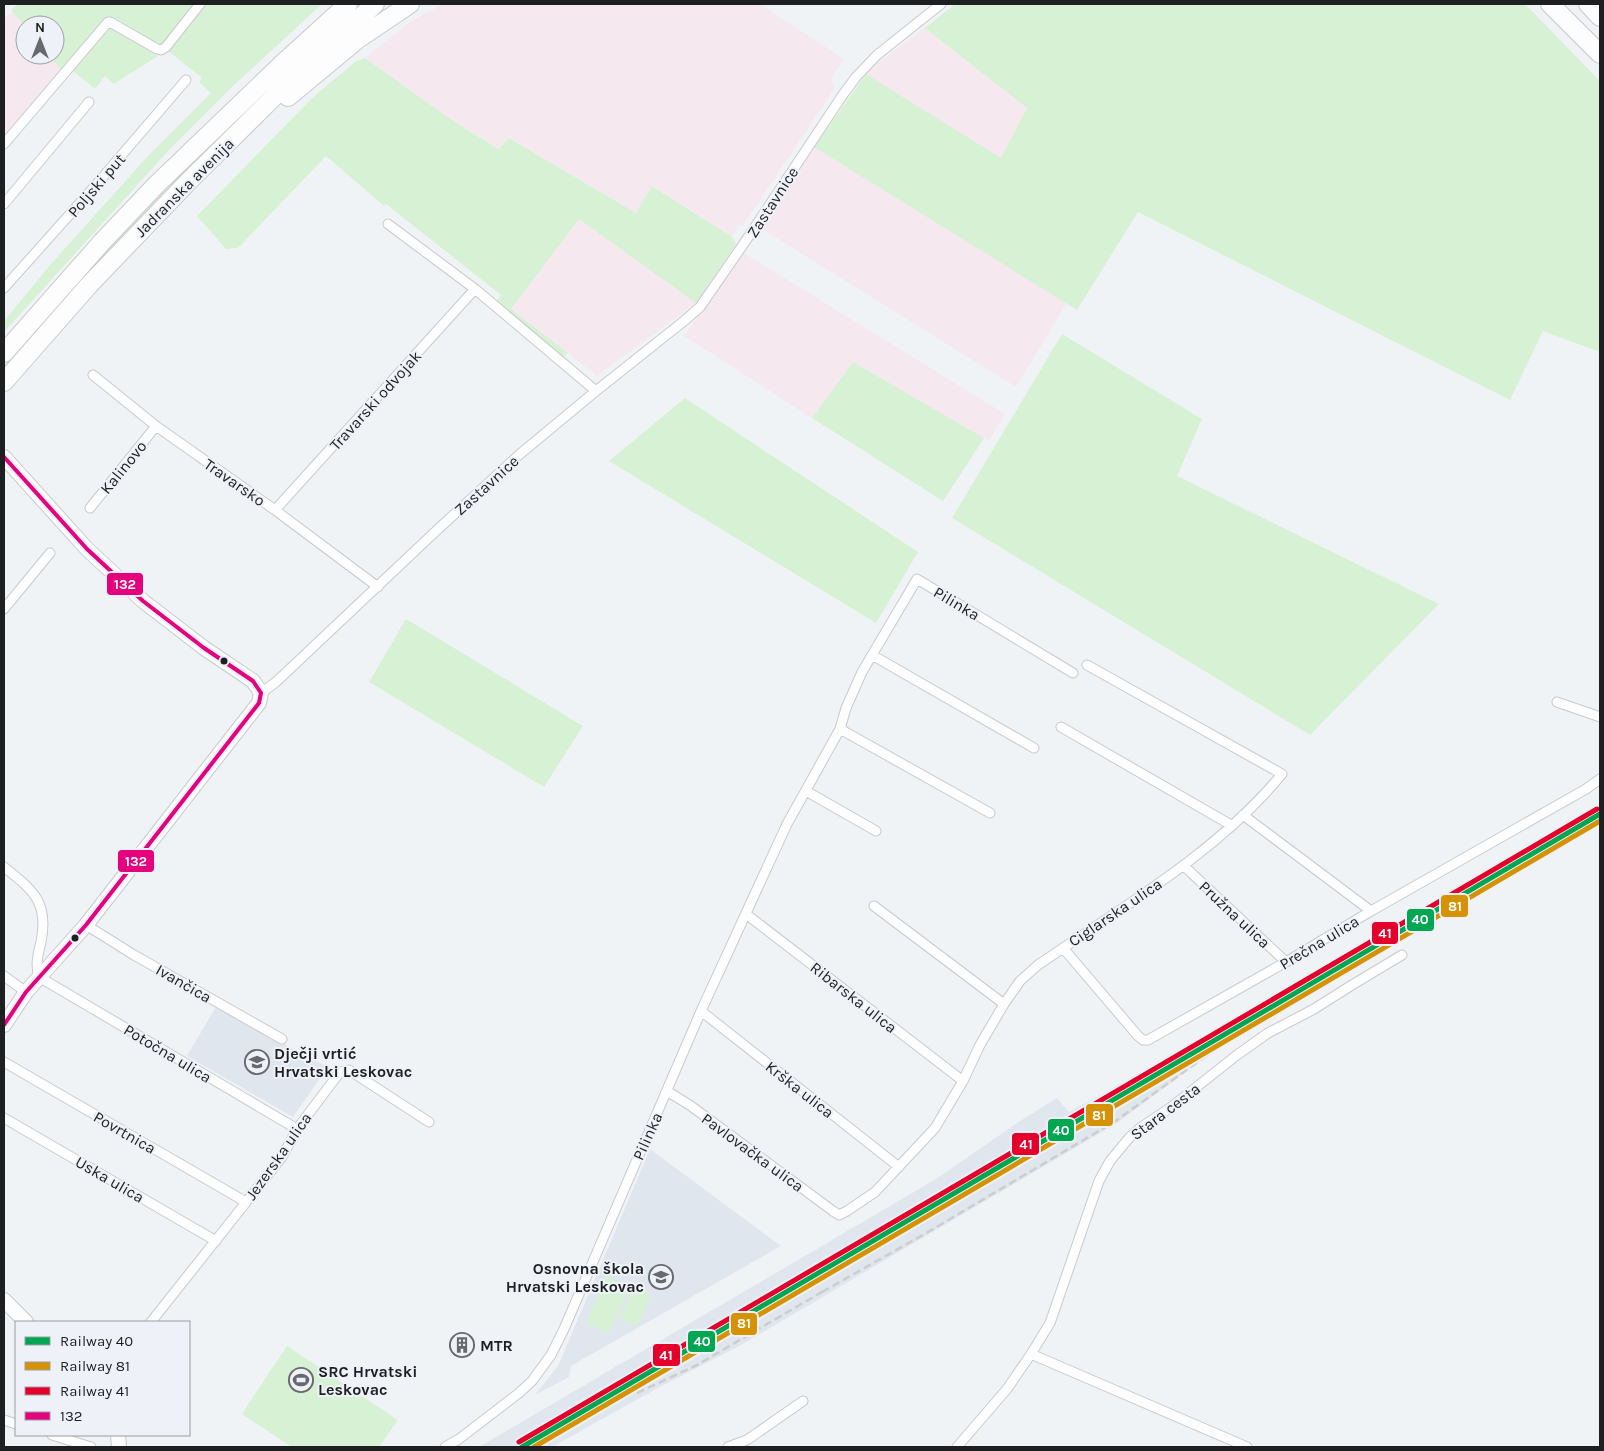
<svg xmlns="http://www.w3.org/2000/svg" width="1604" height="1451" font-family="Karla,sans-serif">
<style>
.commercial{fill:#f5e9ef}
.built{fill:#e0e6ed}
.green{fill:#d7f1d5}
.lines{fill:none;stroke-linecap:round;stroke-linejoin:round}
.minor-casing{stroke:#c8cacc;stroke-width:11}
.secondary-casing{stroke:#c8cacc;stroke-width:16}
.motorway-casing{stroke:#c8cacc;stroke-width:20}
.minor{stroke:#fdfdfe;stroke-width:9}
.secondary{stroke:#fdfdfe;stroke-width:14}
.motorway{stroke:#fdfdfe;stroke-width:18}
.rail{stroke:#cccdcd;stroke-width:2.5;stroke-dasharray:8 4;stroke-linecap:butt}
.bus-1-casing{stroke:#eef2f8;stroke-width:8}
.bus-1{stroke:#e5007d;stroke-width:4}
.rail-1-casing{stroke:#eef2f8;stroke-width:9}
.rail-2-casing{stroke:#eef2f8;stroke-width:9}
.rail-3-casing{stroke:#eef2f8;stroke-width:9}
.rail-1{stroke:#00a651;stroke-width:5}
.rail-2{stroke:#d69205;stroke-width:5}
.rail-3{stroke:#e4002b;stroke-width:5}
.bus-dot{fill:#1e1f21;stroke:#eef2f8;stroke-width:2}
.labels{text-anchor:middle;stroke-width:4;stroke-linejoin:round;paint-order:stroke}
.street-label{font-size:16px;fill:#1e1f21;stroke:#eef2f8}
.poi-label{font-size:16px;font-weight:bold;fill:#1e1f21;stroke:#eef2f8;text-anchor:start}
.line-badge{stroke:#eef2f8;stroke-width:2}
.badge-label{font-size:14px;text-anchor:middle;font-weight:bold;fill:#fff}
</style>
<rect width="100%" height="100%" fill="#f0f3f6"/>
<path class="commercial" d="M443 4H760L844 59 831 79 835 88 743 226 739 225 732 237 653 186 636 213 510 138 500 149 456 123 365 58 411 21Z
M13 12 25 27V55H48L62 71 4 138V18Z
M925 28 1027 108 1001 159 866 74 879 62Z
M814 147 1067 303 1016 387 760 228Z
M580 218 696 303 597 376 511 309Z
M744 253 1005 414 989 441 853 362 812 418 684 336Z"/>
<path class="built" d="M1345 952 1352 964 1215 1043 1219 1050 1196 1064 1117 1123 743 1344 654 1390 552 1447H479L936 1179 1017 1123 1057 1098 1069 1112 1236 1019Z
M217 1005 282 1043 328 1067 293 1117 187 1056Z
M650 1149 781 1246 571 1366 569 1377 535 1395 558 1366Z"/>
<path class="green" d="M18 4H196L161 45C141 40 127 20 107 16L62 71 48 55H55V25H25V27L11 10Z
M207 4H322L233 86 168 151 4 332V321L50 265 147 157 211 93 199 82 202 78 167 50 182 35Z
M359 4H365L4 371V365C114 237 232 116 359 4Z
M955 4H1525L1600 81V352L1543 331 1510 400 1138 212 1077 310 814 147 866 74 1001 158 1027 108 925 28Z
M108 26 158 56 114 84 105 76 95 89 72 70Z
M365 58 456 123 499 149 509 138 636 213 652 186 732 237 736 243 735 246 696 303 579 219 511 309 568 353 562 358 495 303 501 295 386 204 384 206 326 156 238 248 226 249 197 216 313 97 355 62Z
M1062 334 1202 419 1177 476 1439 604 1310 735 952 518Z
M853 362 984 438 943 501 812 418Z
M685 398 918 552 876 623 609 461Z
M406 619 583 726 544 787 369 682Z
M606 1276 630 1286 609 1333 586 1323Z
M633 1287 651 1294 638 1326 620 1319Z
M287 1346 398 1420 379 1447H292L242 1414Z"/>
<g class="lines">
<defs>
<path id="minor" d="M4 144 108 22H110L157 49 161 50 166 47 200 4
M4 204 89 102
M388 224 475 289 596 391
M4 288 96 185 186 80
M93 375 156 426 275 510 378 587
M90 508 156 426
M275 510 475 289
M4 609 50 553
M872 655 1034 748
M261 693 276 682 436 531 520 454 596 391 684 321 700 307 747 239 842 96 856 77 877 55 941 4
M1557 702 1600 717
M1061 727 1231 825
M840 729 990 813
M806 791 876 831
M1243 815 1371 911
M1184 866 1286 962
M4 867C33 890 49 902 41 942 38 954 35 965 39 977L297 1129
M874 906 1004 1004
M746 914 963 1081
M86 925 134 955 282 1039
M1063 948 1138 1036 1143 1040H1148L1286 962 1371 911 1586 789 1600 779
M4 976 26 992
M701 1011 899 1167
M4 1062 246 1202
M667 1091 691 1106 833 1211 839 1215 847 1211 875 1192 935 1128 963 1081 980 1045 1004 1004 1020 981 1038 965C1121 908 1218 852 1282 774L1087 665
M4 1118 216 1241
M151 1322 282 1157 297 1129 340 1072 349 1070 429 1122
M1031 1354 1247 1447
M4 1420 16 1424
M52 1435 91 1447
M445 1447 459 1439 519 1393 532 1381 551 1355 564 1329 701 1011 787 824 840 729 846 708 862 672 917 579 1073 673
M728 1447 747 1440 803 1401
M957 1447 1007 1389 1031 1354 1050 1323 1099 1181 1110 1161 1129 1138 1140 1128 1170 1108 1237 1055 1268 1033 1314 1009 1352 985 1402 955"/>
<path id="secondary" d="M4 457 87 549 143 601 204 648 253 681 261 693 259 703 223 749 86 925 26 992 4 1025
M4 1300 26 1322
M118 1435 119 1447"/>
<path id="motorway" d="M1550 4 1600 54
M1588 4 1600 17
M288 97 358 39 410 4
M4 353 101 243 156 185 281 65 348 4
M4 382 90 284 187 183 296 75 375 4"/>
</defs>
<use href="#minor" class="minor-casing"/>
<use href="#secondary" class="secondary-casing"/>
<use href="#motorway" class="motorway-casing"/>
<use href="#minor" class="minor"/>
<use href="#secondary" class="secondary"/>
<use href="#motorway" class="motorway"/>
<path class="rail" d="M822 1292 928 1232 1114 1122 1216 1049
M637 1393 697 1365 827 1289"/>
<defs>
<path id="bus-1" d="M4 457 87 549 143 601 204 648 253 681 261 693
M4 1025 26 992 86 925 259 703 261 693"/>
</defs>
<use href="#bus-1" class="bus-1-casing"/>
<use href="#bus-1" class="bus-1"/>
<defs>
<path id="rail-1" d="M522 1447 1600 814"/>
<path id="rail-2" d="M534 1447 1600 821"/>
<path id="rail-3" d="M519 1442 1597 809"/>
</defs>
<use href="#rail-1" class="rail-1-casing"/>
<use href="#rail-2" class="rail-2-casing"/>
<use href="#rail-3" class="rail-3-casing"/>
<use href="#rail-1" class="rail-1"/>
<use href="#rail-2" class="rail-2"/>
<use href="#rail-3" class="rail-3"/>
</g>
<defs>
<symbol id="school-ring" viewBox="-11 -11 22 22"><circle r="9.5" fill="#eef2f8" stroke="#68696c" stroke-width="1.5"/><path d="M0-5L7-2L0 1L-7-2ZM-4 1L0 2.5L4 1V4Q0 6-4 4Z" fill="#68696c"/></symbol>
<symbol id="building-ring" viewBox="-11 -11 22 22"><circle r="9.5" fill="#eef2f8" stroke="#68696c" stroke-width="1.5"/><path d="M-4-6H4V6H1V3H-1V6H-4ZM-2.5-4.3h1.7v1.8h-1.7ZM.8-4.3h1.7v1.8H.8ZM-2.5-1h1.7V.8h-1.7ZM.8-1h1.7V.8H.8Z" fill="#68696c"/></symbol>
<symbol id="stadium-ring" viewBox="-11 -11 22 22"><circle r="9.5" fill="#eef2f8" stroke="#68696c" stroke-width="1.5"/><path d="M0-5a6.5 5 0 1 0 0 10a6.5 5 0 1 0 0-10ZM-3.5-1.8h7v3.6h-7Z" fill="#68696c"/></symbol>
</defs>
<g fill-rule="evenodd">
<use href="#school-ring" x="243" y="1048" width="28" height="28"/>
<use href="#school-ring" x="647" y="1263" width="28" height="28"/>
<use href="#building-ring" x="448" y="1331" width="28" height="28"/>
<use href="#stadium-ring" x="287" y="1366" width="28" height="28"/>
</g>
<g class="bus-dot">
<circle cx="224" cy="661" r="4.5"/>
<circle cx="75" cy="938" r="4.5"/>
</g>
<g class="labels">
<g class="street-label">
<text transform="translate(96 185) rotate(-49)" y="6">Poljski put</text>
<text transform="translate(184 187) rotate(-45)" y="6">Jadranska avenija</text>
<text transform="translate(772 202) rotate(-57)" y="6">Zastavnice</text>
<text transform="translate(375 400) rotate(-48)" y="6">Travarski odvojak</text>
<text transform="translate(123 467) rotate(-51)" y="6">Kalinovo</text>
<text transform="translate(235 482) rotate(35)" y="6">Travarsko</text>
<text transform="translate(486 485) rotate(-42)" y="6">Zastavnice</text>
<text transform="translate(957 603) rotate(31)" y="6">Pilinka</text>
<text transform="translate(1115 912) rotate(-34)" y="6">Ciglarska ulica</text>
<text transform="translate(1235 914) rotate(43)" y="6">Pružna ulica</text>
<text transform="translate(1319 942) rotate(-31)" y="6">Prečna ulica</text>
<text transform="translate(184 983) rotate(30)" y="6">Ivančica</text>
<text transform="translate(854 997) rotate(38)" y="6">Ribarska ulica</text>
<text transform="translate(168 1053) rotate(31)" y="6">Potočna ulica</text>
<text transform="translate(800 1089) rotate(38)" y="6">Krška ulica</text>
<text transform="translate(1165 1111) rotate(-37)" y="6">Stara cesta</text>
<text transform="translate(125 1132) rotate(30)" y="6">Povrtnica</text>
<text transform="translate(647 1136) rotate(-66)" y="6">Pilinka</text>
<text transform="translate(753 1152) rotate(36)" y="6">Pavlovačka ulica</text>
<text transform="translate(278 1156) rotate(-55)" y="6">Jezerska ulica</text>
<text transform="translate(110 1179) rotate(30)" y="6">Uska ulica</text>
</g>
<g class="poi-label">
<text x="274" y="1059">Dječji vrtić<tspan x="274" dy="18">Hrvatski Leskovac</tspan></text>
<text x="644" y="1274" text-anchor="end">Osnovna škola<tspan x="644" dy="18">Hrvatski Leskovac</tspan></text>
<text x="480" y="1351">MTR</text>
<text x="318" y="1377">SRC Hrvatski<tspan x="318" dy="18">Leskovac</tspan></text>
</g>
</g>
<g class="line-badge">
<rect x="106" y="572" width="38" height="24" rx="5" fill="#e5007d"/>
<rect x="117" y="849" width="38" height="24" rx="5" fill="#e5007d"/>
<rect x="1440" y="894" width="29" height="24" rx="5" fill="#d69205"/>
<rect x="1406" y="908" width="29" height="24" rx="5" fill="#00a651"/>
<rect x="1371" y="921" width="28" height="24" rx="5" fill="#e4002b"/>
<rect x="1085" y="1103" width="29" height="24" rx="5" fill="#d69205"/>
<rect x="1047" y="1118" width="28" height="24" rx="5" fill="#00a651"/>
<rect x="1011" y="1132" width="29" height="24" rx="5" fill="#e4002b"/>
<rect x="730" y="1312" width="28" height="24" rx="5" fill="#d69205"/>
<rect x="687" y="1330" width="29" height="23" rx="5" fill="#00a651"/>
<rect x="652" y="1343" width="29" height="24" rx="5" fill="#e4002b"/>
</g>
<g class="badge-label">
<text x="125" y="589">132</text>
<text x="136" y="866">132</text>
<text x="1455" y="911">81</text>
<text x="1420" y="924">40</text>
<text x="1385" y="938">41</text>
<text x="1099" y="1120">81</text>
<text x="1061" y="1135">40</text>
<text x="1026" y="1149">41</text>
<text x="744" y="1328">81</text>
<text x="702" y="1346">40</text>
<text x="666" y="1360">41</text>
</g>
<rect width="1604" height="1451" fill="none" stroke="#1e1f21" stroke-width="10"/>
<rect x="15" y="1321" width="175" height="115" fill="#eef2f8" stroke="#9b9ea2"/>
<rect x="25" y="1337" width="25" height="8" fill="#00a651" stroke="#9b9ea2"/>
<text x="60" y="1346" font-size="15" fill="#1e1f21">Railway 40</text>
<rect x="25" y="1362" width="25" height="8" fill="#d69205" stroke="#9b9ea2"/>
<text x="60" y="1371" font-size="15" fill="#1e1f21">Railway 81</text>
<rect x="25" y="1387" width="25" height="8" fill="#e4002b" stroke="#9b9ea2"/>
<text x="60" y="1396" font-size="15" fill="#1e1f21">Railway 41</text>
<rect x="25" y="1412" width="25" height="8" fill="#e5007d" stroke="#9b9ea2"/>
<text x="60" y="1421" font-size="15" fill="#1e1f21">132</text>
<g transform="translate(40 40)"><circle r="24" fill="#eef2f8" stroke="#9b9ea2"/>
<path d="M0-4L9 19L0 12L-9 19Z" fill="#68696c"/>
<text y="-8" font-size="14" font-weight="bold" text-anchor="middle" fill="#1e1f21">N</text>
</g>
</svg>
